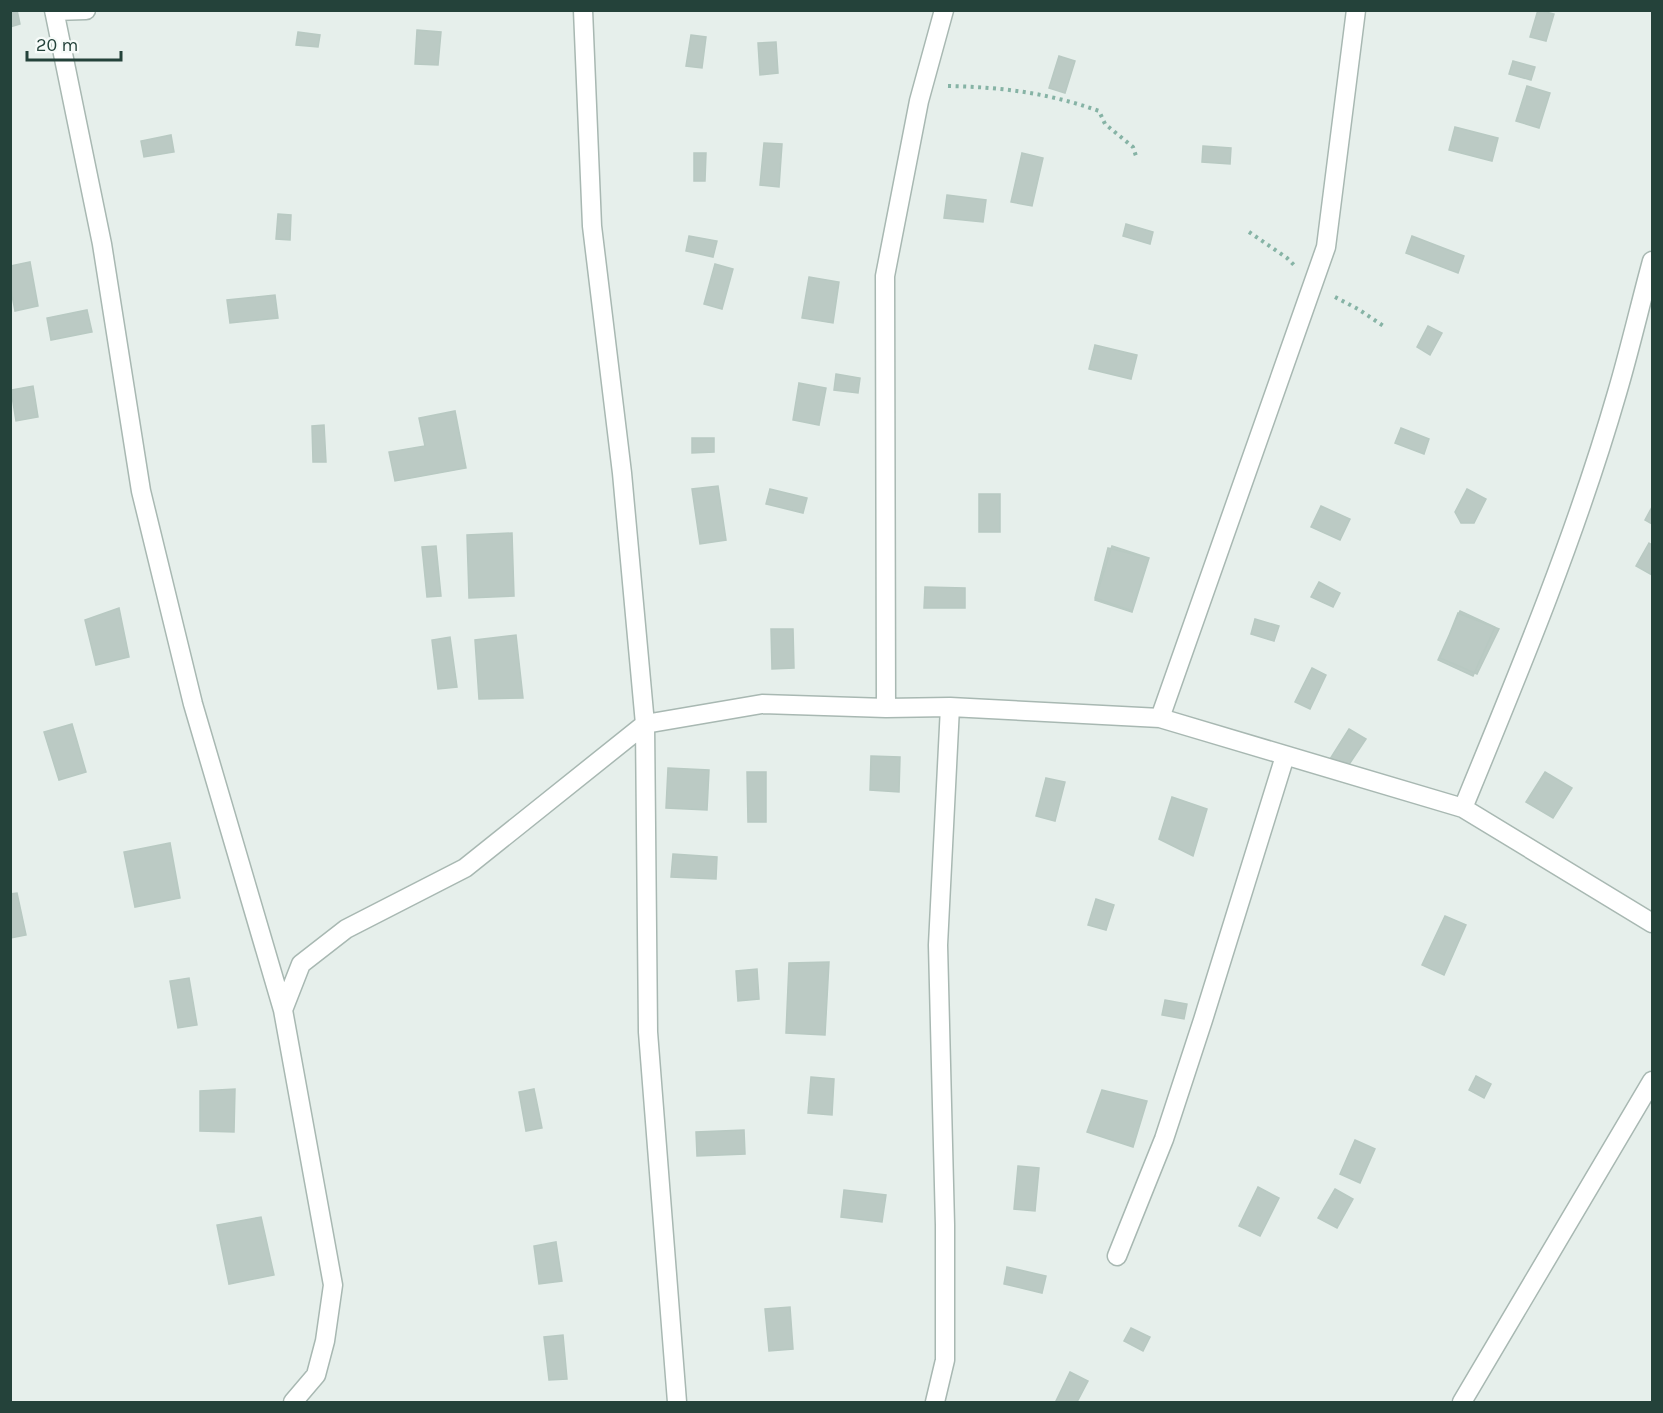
<svg xmlns="http://www.w3.org/2000/svg" width="1663" height="1413" font-family="Karla,sans-serif">
<style>
.building{fill:#bbcac4;stroke:#b8c9c2;stroke-width:1.5}
.lines{fill:none;stroke-linecap:round;stroke-linejoin:round}
.minor-casing{stroke:#a8b8b2;stroke-width:21}
.path{stroke:#86b3a5;stroke-width:4;stroke-dasharray:3 4.5;stroke-linecap:butt}
.minor{stroke:#fff;stroke-width:18}
</style>
<rect width="100%" height="100%" fill="#e6efeb"/>
<path class="building" d="M10 10H17L20 24 10 27Z
M1538 10 1554 14 1546 41 1530 37Z
M417 30 441 32 438 65 415 64Z
M298 32 320 35 318 47 296 45Z
M691 35 706 37 702 68 686 66Z
M776 42 778 73 760 75 758 43Z
M1059 56 1075 61 1065 93 1049 88Z
M1513 61 1535 67 1531 80 1509 74Z
M1527 86 1550 93 1539 128 1516 121Z
M1455 127 1498 138 1492 161 1449 150Z
M171 135 174 152 144 157 141 141Z
M764 143 782 144 779 187 760 185Z
M1203 146 1231 148 1230 164 1202 162Z
M694 153H706L705 181H694Z
M1022 153 1043 158 1032 206 1011 202Z
M947 195 986 200 983 222 944 218Z
M278 214 291 215 290 240 276 239Z
M1126 224 1153 232 1150 244 1123 236Z
M689 236 717 241 713 257 686 251Z
M1412 236 1464 256 1458 273 1406 253Z
M30 262 38 306 15 311 10 285V266Z
M715 264 733 269 722 309 704 304Z
M809 277 839 282 833 323 802 318Z
M275 295 278 318 230 323 227 300Z
M87 310 92 332 51 340 47 318Z
M1428 326 1442 333 1430 355 1417 347Z
M1095 345 1137 355 1131 379 1089 369Z
M836 374 860 378 858 393 834 390Z
M799 383 826 388 819 425 793 420Z
M33 386 38 417 16 421 11 390Z
M455 411 466 468 395 481 389 452 425 446 419 418Z
M324 425 326 462H313L312 426Z
M1401 428 1429 439 1424 454 1395 443Z
M692 438H714V452L692 453Z
M718 486 726 540 700 544 692 489Z
M770 489 807 498 803 513 766 504Z
M1467 489 1486 499 1474 523H1461L1455 512Z
M979 494H1000V532H979Z
M1321 506 1350 519 1340 540 1311 527Z
M1652 507V524L1645 520Z
M512 533 514 596 469 598 467 535Z
M1649 543 1652 545V575L1636 566Z
M436 546 441 596 427 597 422 547Z
M1112 546 1149 558 1132 612 1095 600Z
M1108 548 1149 558 1132 611 1095 598Z
M1319 582 1340 593 1333 607 1311 597Z
M925 587 965 588V608H924Z
M119 608 129 657 96 665 85 620Z
M1460 611 1495 627 1473 676 1438 660Z
M1458 613 1499 629 1477 674 1440 658Z
M1255 619 1279 626 1274 641 1251 634Z
M771 629H793L794 668 772 669Z
M516 635 523 698 479 699 475 640Z
M450 637 457 687 438 689 432 640Z
M1312 668 1326 675 1310 709 1295 702Z
M72 724 86 772 59 780 44 732Z
M1349 729 1366 739 1346 769 1330 759Z
M871 756 900 757 899 792 870 790Z
M668 768 709 770 707 810 666 808Z
M747 772H766V822H748Z
M1545 772 1572 788 1553 818 1526 802Z
M1046 778 1065 782 1055 821 1036 816Z
M1172 797 1207 809 1193 856 1159 839Z
M170 843 180 898 135 907 124 852Z
M673 854 717 857 716 879 671 877Z
M17 893 26 935 10 938V894Z
M1096 899 1114 905 1106 930 1088 925Z
M1445 916 1466 925 1444 975 1422 965Z
M829 962 825 1035 786 1033 789 963Z
M757 969 759 999 738 1001 736 971Z
M189 978 197 1025 178 1028 170 981Z
M1165 1000 1187 1004 1184 1019 1162 1015Z
M1476 1076 1491 1084 1484 1098 1469 1090Z
M811 1077 834 1079 832 1115 808 1113Z
M235 1089 234 1132 200 1131V1091Z
M534 1089 542 1128 526 1131 519 1092Z
M1102 1090 1147 1101 1133 1147 1087 1132Z
M744 1130 745 1154 697 1156 696 1132Z
M1355 1140 1375 1149 1360 1183 1340 1174Z
M1018 1166 1039 1168 1035 1211 1014 1209Z
M1258 1187 1279 1198 1260 1236 1239 1226Z
M1335 1189 1353 1199 1337 1228 1318 1218Z
M844 1190 886 1195 882 1222 841 1217Z
M261 1217 274 1275 229 1284 217 1225Z
M556 1242 562 1281 539 1284 534 1246Z
M1007 1267 1046 1276 1042 1293 1004 1284Z
M790 1307 793 1349 769 1351 765 1309Z
M1131 1328 1150 1337 1143 1351 1124 1341Z
M563 1335 567 1379 549 1380 544 1337Z
M1070 1372 1088 1381 1077 1402H1058L1056 1401Z"/>
<g class="lines">
<defs>
<path id="minor" d="M54 10 102 244 141 491 193 704 283 1010 333 1285 325 1341 316 1375 293 1402
M583 10 592 226 622 473 645 724 648 1032 677 1402
M54 11 86 10
M886 708 885 276 919 101 944 10
M1160 718 1326 247 1356 10
M1463 808C1519 672 1576 535 1617 393 1630 349 1640 305 1652 261
M283 1010 301 964 346 929 465 868 645 724 762 704 886 708 950 707 1160 718 1463 808 1652 923
M1117 1256 1164 1139 1203 1020 1285 756
M935 1402 945 1360V1225L938 945 950 707
M1462 1402 1652 1081"/>
</defs>
<use href="#minor" class="minor-casing"/>
<path class="path" d="M948 86C1001 87 1049 93 1099 111L1105 124 1133 147 1137 159
M1249 232 1287 258 1294 265
M1335 297 1358 309 1385 327"/>
<use href="#minor" class="minor"/>
</g>
<rect width="1663" height="1413" fill="none" stroke="#24423a" stroke-width="24"/>
<path d="M27 51v9h94v-9" fill="none" stroke="#24423a" stroke-width="3"/>
<text x="36" y="51" font-size="18" fill="#24423a" stroke="#f7fbf9" stroke-width="4.5" paint-order="stroke">20 m</text>
</svg>
